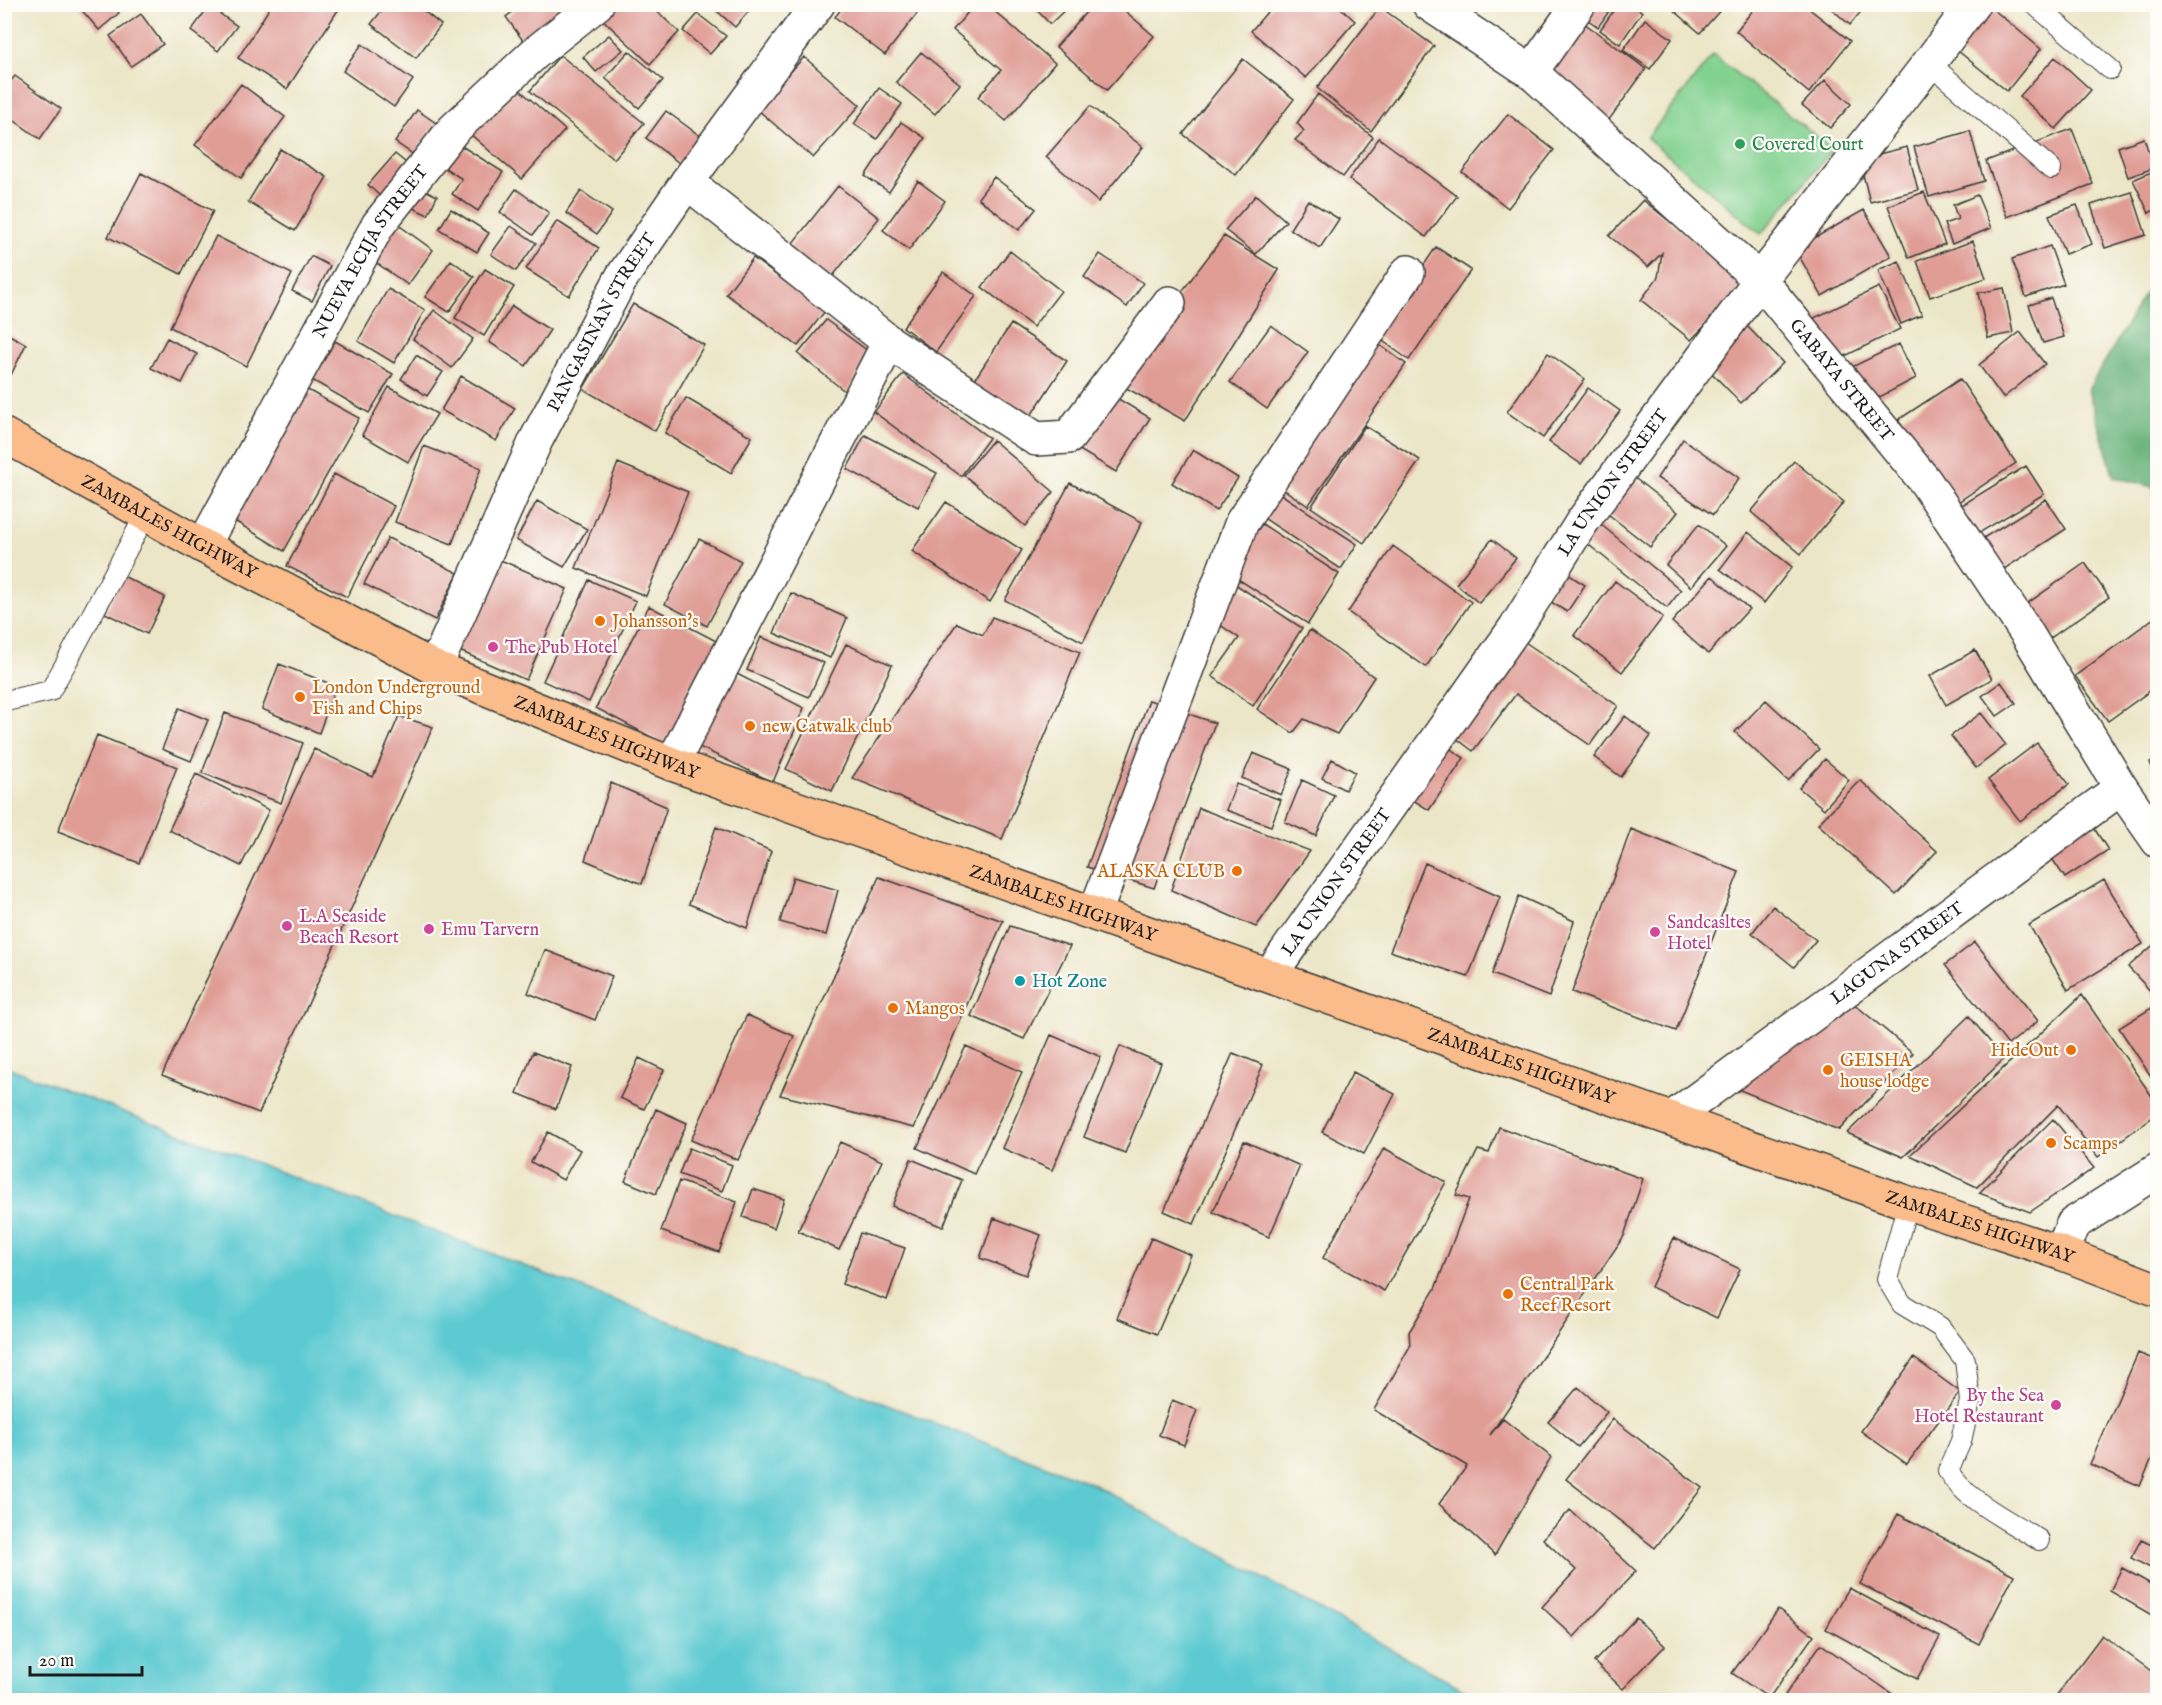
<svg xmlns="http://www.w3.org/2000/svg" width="2162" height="1705" font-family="'IM FELL English',serif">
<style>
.green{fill:#82d190;stroke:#4f7656;stroke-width:1.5}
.forest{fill:#69b37a;stroke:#42684b;stroke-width:1.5}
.water{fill:#5dcad2;stroke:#3c7377;stroke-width:1.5}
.building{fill:#e09d96}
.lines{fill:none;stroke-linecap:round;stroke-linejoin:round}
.service-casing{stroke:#3b3a36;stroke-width:22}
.minor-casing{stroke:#3b3a36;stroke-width:36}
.primary-casing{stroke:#3b3a36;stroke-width:36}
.service{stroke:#fff;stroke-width:20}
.minor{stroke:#fff;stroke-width:33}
.primary{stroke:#fabc8b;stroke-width:33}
.leisure-dot{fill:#2e9e5b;stroke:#fdfcf7;stroke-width:2}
.food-dot{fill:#e8710a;stroke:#fdfcf7;stroke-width:2}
.hotel-dot{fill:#d1479c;stroke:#fdfcf7;stroke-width:2}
.culture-dot{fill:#0f9aa8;stroke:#fdfcf7;stroke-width:2}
.labels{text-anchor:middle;stroke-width:4.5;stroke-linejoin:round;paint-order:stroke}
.leisure-label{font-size:18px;fill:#27864d;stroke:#fdfcf7;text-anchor:start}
.street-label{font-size:18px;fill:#1c1c1c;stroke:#fdfcf7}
.food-label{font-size:18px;fill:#c56008;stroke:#fdfcf7;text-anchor:start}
.hotel-label{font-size:18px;fill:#b23c85;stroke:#fdfcf7;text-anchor:start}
.culture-label{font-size:18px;fill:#0d838f;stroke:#fdfcf7;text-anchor:start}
</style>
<rect width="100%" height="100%" fill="#fdfcf7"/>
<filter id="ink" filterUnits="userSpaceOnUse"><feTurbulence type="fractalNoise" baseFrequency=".0167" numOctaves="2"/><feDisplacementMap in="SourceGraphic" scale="12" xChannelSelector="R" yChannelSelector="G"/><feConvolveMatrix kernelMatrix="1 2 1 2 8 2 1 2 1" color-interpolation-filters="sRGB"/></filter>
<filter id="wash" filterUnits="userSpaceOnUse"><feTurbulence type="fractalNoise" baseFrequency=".008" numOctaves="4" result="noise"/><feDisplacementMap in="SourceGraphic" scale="24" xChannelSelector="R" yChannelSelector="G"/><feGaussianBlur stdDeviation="1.35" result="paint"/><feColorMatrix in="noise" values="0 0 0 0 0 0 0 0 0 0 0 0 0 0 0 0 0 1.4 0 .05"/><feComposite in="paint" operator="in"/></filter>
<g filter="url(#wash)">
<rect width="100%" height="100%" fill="#ece6c8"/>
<path class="green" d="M1713 55 1833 149 1761 234 1647 138Z"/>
<path class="forest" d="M2157 273 2158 488H2157L2114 477 2088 390Z"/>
<path class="water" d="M4 1066 1093 1484 1483 1700H5Z"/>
<g id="blocks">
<path class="building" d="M82 4H111L119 13 99 30 79 7Z
M272 4H342L287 89 238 58Z
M387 4H415L441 25 416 58 371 24Z
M432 4H452L444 14Z
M523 4H566L569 9 524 42 506 17Z
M607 4H649L679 32 650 64 598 15Z
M709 4H755L735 27Z
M845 4H921L923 6 885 55 835 17Z
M975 4H986L1055 63 1006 121 978 97 1001 70 953 30Z
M1031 4H1071L1050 24Z
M1093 4H1117L1154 36 1107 90 1056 47Z
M1274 4H1336L1355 21 1306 78 1251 31Z
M1583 4H1614L1598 27 1577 12Z
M1618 4H1632L1642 12 1620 44 1600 30Z
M1667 4H1723L1724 6 1700 33Z
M1758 4H1803L1850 41 1809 93 1736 31Z
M1826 4H1867L1850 25Z
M1988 5 2041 49 2007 91 1952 46Z
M209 6 237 26 218 51 191 31Z
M1380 7 1434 46 1371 131 1317 88Z
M141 14 163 44 131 66 110 36Z
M698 14 726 36 710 54 683 31Z
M1645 19 1672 39 1650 69 1623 50Z
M1580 20 1646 69 1603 128 1538 76Z
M609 35 623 50 596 72 583 57Z
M362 44 413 80 394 107 343 71Z
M629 51 663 80 639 108 605 78Z
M921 52 960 84 935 114 896 82Z
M560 55 644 123 614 159 530 91Z
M804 57 860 105 813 158 757 109Z
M2055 57 2091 90 2056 129 2020 96Z
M1243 59 1294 99 1236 175 1183 134Z
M15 76 61 109 40 139 4 113V89Z
M1825 80 1851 104 1830 128 1802 105Z
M512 83 565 130 522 179 469 133Z
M241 84 285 117 241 178 195 145Z
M879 88 902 104 877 139 854 124Z
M1318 94 1373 137 1343 177 1295 140 1304 131 1297 123Z
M1090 106 1143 147 1098 202 1046 157Z
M417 110 436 123 414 155 395 142Z
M666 111 711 144 690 171 646 138Z
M1508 114 1554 150 1508 208 1462 172Z
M901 122 925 138 889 192 865 176Z
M2072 129 2093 184 2007 217 1986 161Z
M1970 131 1984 181 1929 197 1914 147Z
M1379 138 1457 196 1426 237 1349 179Z
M2144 138 2154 168 2128 177 2118 147Z
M460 145 503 172 478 211 452 194 462 179 445 168Z
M1907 147 1918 190 1870 202 1859 159Z
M280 149 327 177 295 231 248 202Z
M395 154 410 166 382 198 368 185Z
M2156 170 2158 174V208L2149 213 2133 180Z
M141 173 213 211 181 274 108 237Z
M994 177 1036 209 1019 230 978 198Z
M918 181 945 201 909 250 883 230Z
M838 186 879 218 829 281 788 249Z
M421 188 437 196 428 215 411 207Z
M516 189 549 213 533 235 500 212Z
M581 191 612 212 597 234 566 213Z
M1924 192 1945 244 1909 258 1888 206Z
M2132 192 2146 235 2105 248 2091 205Z
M1256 195 1286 221 1256 254 1225 230Z
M1977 195 1991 228 1952 244 1944 224 1958 219 1953 205Z
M1308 200 1339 219 1320 248 1290 229Z
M1643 200 1683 232 1743 287 1691 340 1641 300 1658 277 1662 253 1648 267 1609 236Z
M2077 205 2092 244 2065 254 2049 215Z
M451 209 489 233 477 252 439 229Z
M1864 210 1891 256 1822 296 1795 249Z
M393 221 433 250 408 285 368 257Z
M557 221 599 248 569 296 526 269Z
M511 226 536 243 516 271 491 254Z
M216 236 292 274 246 366 170 327Z
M1224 236 1279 270 1185 421 1114 381Z
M1973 241 1986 278 1930 297 1917 261Z
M2050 246 2064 284 2026 297 2012 259Z
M1436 247 1471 270 1409 360 1376 336Z
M1010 251 1061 291 1033 327 982 287Z
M1100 254 1143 283 1127 307 1084 277Z
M311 256 330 266 312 301 292 291Z
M753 258 825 311 798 346 726 294Z
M451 260 474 277 449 312 425 297Z
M1899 261 1922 315 1901 324 1878 270Z
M485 269 514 287 484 336 455 318Z
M943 272 976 296 936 352 903 327Z
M1879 287 1900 329 1833 362 1812 319Z
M2004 288 2013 333 1988 338 1978 293Z
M388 289 425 310 394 363 358 341Z
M2051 298 2064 337 2043 343 2029 305Z
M633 304 704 345 655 431 583 389Z
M512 306 550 330 526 366 489 342Z
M434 310 473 339 452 368 413 339Z
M826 320 872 354 847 393 798 354Z
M1011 324 1067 361 1018 435 971 385Z
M1745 324 1783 363 1741 403 1703 364Z
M1271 325 1308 352 1267 409 1230 382Z
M4 332 26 344 11 375 4 371Z
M2020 332 2045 364 2003 398 1979 365Z
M167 338 197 354 182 383 151 368Z
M1370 338 1406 364 1308 506 1270 480Z
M335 341 393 374 369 413 312 380Z
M1899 344 1916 378 1870 402 1852 367Z
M1548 353 1585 379 1543 438 1507 412Z
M416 355 443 372 427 396 401 379Z
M903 374 989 438 961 476 874 412Z
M461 376 515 408 496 441 441 410Z
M1960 379 2016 463 1955 504 1898 420Z
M389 387 437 414 408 462 362 435Z
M304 388 359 418 284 551 228 517Z
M1588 388 1620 411 1581 464 1549 442Z
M1105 391 1150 418 1116 472 1073 446Z
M686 398 752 437 731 473 665 433Z
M1365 426 1420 460 1364 543 1311 507Z
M865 435 937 473 918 507 847 469Z
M1683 439 1739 478 1713 515 1657 478Z
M993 440 1054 492 1025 526 964 475Z
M424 446 481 468 452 544 395 522Z
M1193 450 1238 478 1216 511 1172 483Z
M1794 461 1844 502 1801 554 1751 512Z
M618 463 688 492 646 596 576 568Z
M2026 466 2044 494 1974 536 1957 508Z
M1627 472 1678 512 1650 547 1599 507Z
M334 474 394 506 347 597 287 566Z
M1070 483 1142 522 1083 642 1005 600Z
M1270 487 1357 544 1341 569 1253 511Z
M2046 499 2066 529 2001 571 1980 540Z
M537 501 587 529 564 567 516 540Z
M946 502 1022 550 990 602 912 551Z
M1599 523 1681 590 1667 608 1584 541Z
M1262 524 1339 574 1308 624 1227 572Z
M1699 524 1726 546 1691 587 1666 565Z
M1748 532 1792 567 1764 603 1720 569Z
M388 538 458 573 435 620 364 584Z
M699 539 741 561 707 626 665 604Z
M1492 539 1516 558 1479 603 1456 584Z
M1393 546 1471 602 1426 667 1348 612Z
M496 558 567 589 526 680 455 649Z
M2085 563 2109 597 2039 646 2015 612Z
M1563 571 1585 585 1567 612 1546 599Z
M123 576 165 597 147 634 105 613Z
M1712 576 1749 609 1708 654 1672 622Z
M1226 578 1302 628 1253 706 1212 676 1239 638 1203 613Z
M589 580 636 601 589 702 543 681Z
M1615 581 1663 617 1622 672 1574 635Z
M791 593 847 618 830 658 774 633Z
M649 606 722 644 668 746 596 708Z
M2158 615V685L2108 721 2075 676Z
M992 617 1080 652 1002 839 852 778 957 623 983 635Z
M1310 630 1374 677 1337 734 1304 719 1293 733 1257 709Z
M761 637 824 663 809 697 747 670Z
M1522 640 1618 706 1590 745 1516 694 1473 751 1452 735Z
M846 644 892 665 832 791 786 769Z
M1975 650 1992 679 1946 705 1930 676Z
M279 664 336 686 319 733 262 709Z
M731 671 804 708 773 782 695 745Z
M2001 682 2016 703 1997 716 1982 696Z
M1149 700 1215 723 1154 888 1087 867Z
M1766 700 1819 749 1788 781 1735 732Z
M179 708 208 720 191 761 162 749Z
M225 713 303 743 281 803 202 773Z
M1981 713 2006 745 1976 768 1951 736Z
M399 716 433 727 259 1113 162 1075 314 749 373 777Z
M1625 716 1651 736 1621 777 1594 757Z
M97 735 177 767 139 863 58 831Z
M1437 740 1464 758 1429 810 1402 793Z
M2037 743 2069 784 2020 821 1988 780Z
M1253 753 1292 769 1281 795 1242 778Z
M1332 759 1355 772 1345 790 1322 778Z
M1825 759 1849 780 1824 809 1799 788Z
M2158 760V782H2157L2150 762Z
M196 774 269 810 241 866 169 830Z
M1302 780 1334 795 1316 836 1285 822Z
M1860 780 1937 851 1896 895 1818 824Z
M611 783 667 807 642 884 585 860Z
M1236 784 1281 800 1271 826 1226 810Z
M1199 808 1310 851 1256 927 1171 890Z
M2089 820 2108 850 2065 878 2045 848Z
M716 827 771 851 747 928 689 904Z
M1631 829 1739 872 1676 1031 1572 992Z
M1425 863 1500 897 1468 977 1390 951Z
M793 877 838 890 826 935 780 922Z
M879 877 1003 921 914 1128 780 1095Z
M2104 880 2143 944 2068 990 2029 925Z
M1519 896 1574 921 1549 997 1492 974Z
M1773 906 1816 940 1794 967 1752 933Z
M1010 926 1070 946 1024 1039 971 1016Z
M2158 941V999L2128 967Z
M1975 942 2038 1021 2008 1045 1945 965Z
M545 950 612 976 595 1020 528 993Z
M2082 995 2158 1105V1113L2098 1157 2058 1105 1977 1187 1910 1155Z
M1853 1003 1913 1053 1839 1130 1735 1088Z
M2158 1004V1087L2119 1028Z
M747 1015 794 1036 738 1160 691 1140Z
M1969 1016 2004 1059 1903 1157 1847 1133Z
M1051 1035 1101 1057 1052 1170 1002 1148Z
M966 1046 1022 1072 974 1174 917 1148Z
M1120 1046 1161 1063 1125 1153 1084 1137Z
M533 1052 572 1067 556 1109 517 1093Z
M1233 1053 1263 1065 1194 1224 1164 1211Z
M639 1058 664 1070 644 1109 620 1098Z
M1353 1072 1395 1094 1364 1154 1322 1132Z
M656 1109 687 1123 656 1194 625 1181Z
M2053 1119 2094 1168 2030 1212 1979 1193Z
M1499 1127 1643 1179 1624 1236 1490 1435 1503 1419 1551 1457 1495 1555 1439 1504 1467 1466 1374 1410 1410 1346 1409 1332 1435 1289 1469 1199 1456 1195 1478 1150 1489 1153Z
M548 1132 580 1150 563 1180 531 1162Z
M1244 1141 1300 1166 1269 1237 1213 1212Z
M840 1142 882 1161 839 1250 798 1231Z
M689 1148 732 1165 722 1191 679 1174Z
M1384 1148 1446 1182 1384 1291 1323 1258Z
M911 1159 962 1180 943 1227 892 1206Z
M679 1181 737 1202 719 1252 661 1231Z
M753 1189 784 1199 774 1228 743 1217Z
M994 1218 1041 1235 1026 1275 980 1258Z
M860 1233 905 1248 887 1300 842 1284Z
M1151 1238 1191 1255 1157 1334 1117 1318Z
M1674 1238 1740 1269 1717 1318 1651 1287Z
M2138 1353 2158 1361V1444L2140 1486 2090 1464Z
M1914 1358 1960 1392 1907 1464 1861 1431Z
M1578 1387 1607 1412 1578 1447 1548 1422Z
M1172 1400 1197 1410 1184 1445 1159 1435Z
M1613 1419 1702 1488 1655 1548 1566 1479Z
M1570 1510 1636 1571 1574 1637 1542 1607 1576 1570 1543 1539Z
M1898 1514 2014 1575 1979 1644 1860 1584Z
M2141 1540 2158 1548V1572L2131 1558Z
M2122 1568 2158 1588V1612L2155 1617 2110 1591Z
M1849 1588 1940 1637 1917 1679 1826 1629Z
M1778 1609 1814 1635 1769 1698 1732 1673Z
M1636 1618 1665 1646 1623 1689 1594 1662Z
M2102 1635 2158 1676 2156 1700H2053Z
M1821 1644 1901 1700H1792L1785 1695Z"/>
</g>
</g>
<g filter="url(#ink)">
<use href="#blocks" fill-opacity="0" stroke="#3b3a36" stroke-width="1.5"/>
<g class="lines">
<defs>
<path id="service" d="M2034 4 2110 69
M1929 63 2051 169
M10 700 50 691 65 665 146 514
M1908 1203 1887 1279 1902 1304 1940 1327 1965 1360 1970 1401 1961 1441 1948 1471C1966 1501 2010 1521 2039 1540"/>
<g id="minor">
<path id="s1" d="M1429 4 1531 72 1760 280 1925 481 2026 632 2121 788 2158 841"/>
<path d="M1531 72 1579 4"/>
<path d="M687 182 889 342 1036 439 1069 437 1169 303"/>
<path id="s2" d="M203 546 378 225 453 130 535 53 597 4"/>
<path id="s3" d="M435 668 536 440 622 277 687 182 818 4"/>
<path d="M672 764 889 342"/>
<path d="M1095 913 1242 522 1408 272"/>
<path id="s4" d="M1270 975 1518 624 1582 522 1760 280 1929 63 1973 4"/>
<path id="s5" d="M1672 1118 2121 788"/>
<path d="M2061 1253 2073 1224 2158 1170"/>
</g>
<g id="primary">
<path id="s6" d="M4 435 203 546 435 668 672 764 1908 1203 2061 1253 2158 1290"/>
</g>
</defs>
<use href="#service" class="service-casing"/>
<use href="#minor" class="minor-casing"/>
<use href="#primary" class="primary-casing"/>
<use href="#service" class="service"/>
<use href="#minor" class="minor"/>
<use href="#primary" class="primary"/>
</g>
</g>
<circle class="leisure-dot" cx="1740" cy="144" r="6"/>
<g class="food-dot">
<circle cx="600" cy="621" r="6"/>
<circle cx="300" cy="697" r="6"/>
<circle cx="750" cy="726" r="6"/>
<circle cx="1237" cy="871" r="6"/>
<circle cx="893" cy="1008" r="6"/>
<circle cx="2071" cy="1050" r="6"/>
<circle cx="1828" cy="1070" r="6"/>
<circle cx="2051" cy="1143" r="6"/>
<circle cx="1508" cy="1294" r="6"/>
</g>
<g class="hotel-dot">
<circle cx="493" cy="647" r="6"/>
<circle cx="287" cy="926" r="6"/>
<circle cx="429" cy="929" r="6"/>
<circle cx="1655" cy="932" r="6"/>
<circle cx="2056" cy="1405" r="6"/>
</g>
<circle class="culture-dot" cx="1020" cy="981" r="6"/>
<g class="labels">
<g class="leisure-label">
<text x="1752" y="150">Covered Court</text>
</g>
<g class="street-label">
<text dy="6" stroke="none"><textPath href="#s2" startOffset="339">NUEVA ECIJA STREET</textPath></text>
<text dy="6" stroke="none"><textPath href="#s3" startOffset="384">PANGASINAN STREET</textPath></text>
<text dy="6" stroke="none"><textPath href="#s1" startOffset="561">GABAYA STREET</textPath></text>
<text dy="6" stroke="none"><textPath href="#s4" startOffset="600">LA UNION STREET</textPath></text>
<text dy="6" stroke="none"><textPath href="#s6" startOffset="189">ZAMBALES HIGHWAY</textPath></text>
<text dy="6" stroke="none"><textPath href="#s6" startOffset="675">ZAMBALES HIGHWAY</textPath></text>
<text dy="6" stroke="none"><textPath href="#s4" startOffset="114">LA UNION STREET</textPath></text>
<text dy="6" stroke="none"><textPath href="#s6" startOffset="1161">ZAMBALES HIGHWAY</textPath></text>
<text dy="6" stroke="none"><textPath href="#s5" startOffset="279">LAGUNA STREET</textPath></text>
<text dy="6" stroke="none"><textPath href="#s6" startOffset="1647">ZAMBALES HIGHWAY</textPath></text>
<text dy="6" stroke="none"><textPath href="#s6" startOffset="2133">ZAMBALES HIGHWAY</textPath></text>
</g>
<g class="food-label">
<text x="612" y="627">Johansson's</text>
<text x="312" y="693">London Underground<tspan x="312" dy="21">Fish and Chips</tspan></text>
<text x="762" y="732">new Catwalk club</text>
<text x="1225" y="877" text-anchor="end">ALASKA CLUB</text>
<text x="905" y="1014">Mangos</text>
<text x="2059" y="1056" text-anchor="end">HideOut</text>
<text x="1840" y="1066">GEISHA<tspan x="1840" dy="21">house lodge</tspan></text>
<text x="2063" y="1149">Scamps</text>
<text x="1520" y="1290">Central Park<tspan x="1520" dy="21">Reef Resort</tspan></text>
</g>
<g class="hotel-label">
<text x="505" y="653">The Pub Hotel</text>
<text x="299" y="922">L.A Seaside<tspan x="299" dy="21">Beach Resort</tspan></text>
<text x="1667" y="928">Sandcasltes<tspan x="1667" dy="21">Hotel</tspan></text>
<text x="441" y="935">Emu Tarvern</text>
<text x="2044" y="1401" text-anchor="end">By the Sea<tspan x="2044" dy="21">Hotel Restaurant</tspan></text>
</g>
<g class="culture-label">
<text x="1032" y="987">Hot Zone</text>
</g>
</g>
<rect width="2162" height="1705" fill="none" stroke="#fdfcf7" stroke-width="24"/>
<path d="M30 1666v9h112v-9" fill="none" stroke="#1c1c1c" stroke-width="3"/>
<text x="39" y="1666" font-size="18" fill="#1c1c1c" stroke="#fdfcf7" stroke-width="4.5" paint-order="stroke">20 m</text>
</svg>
